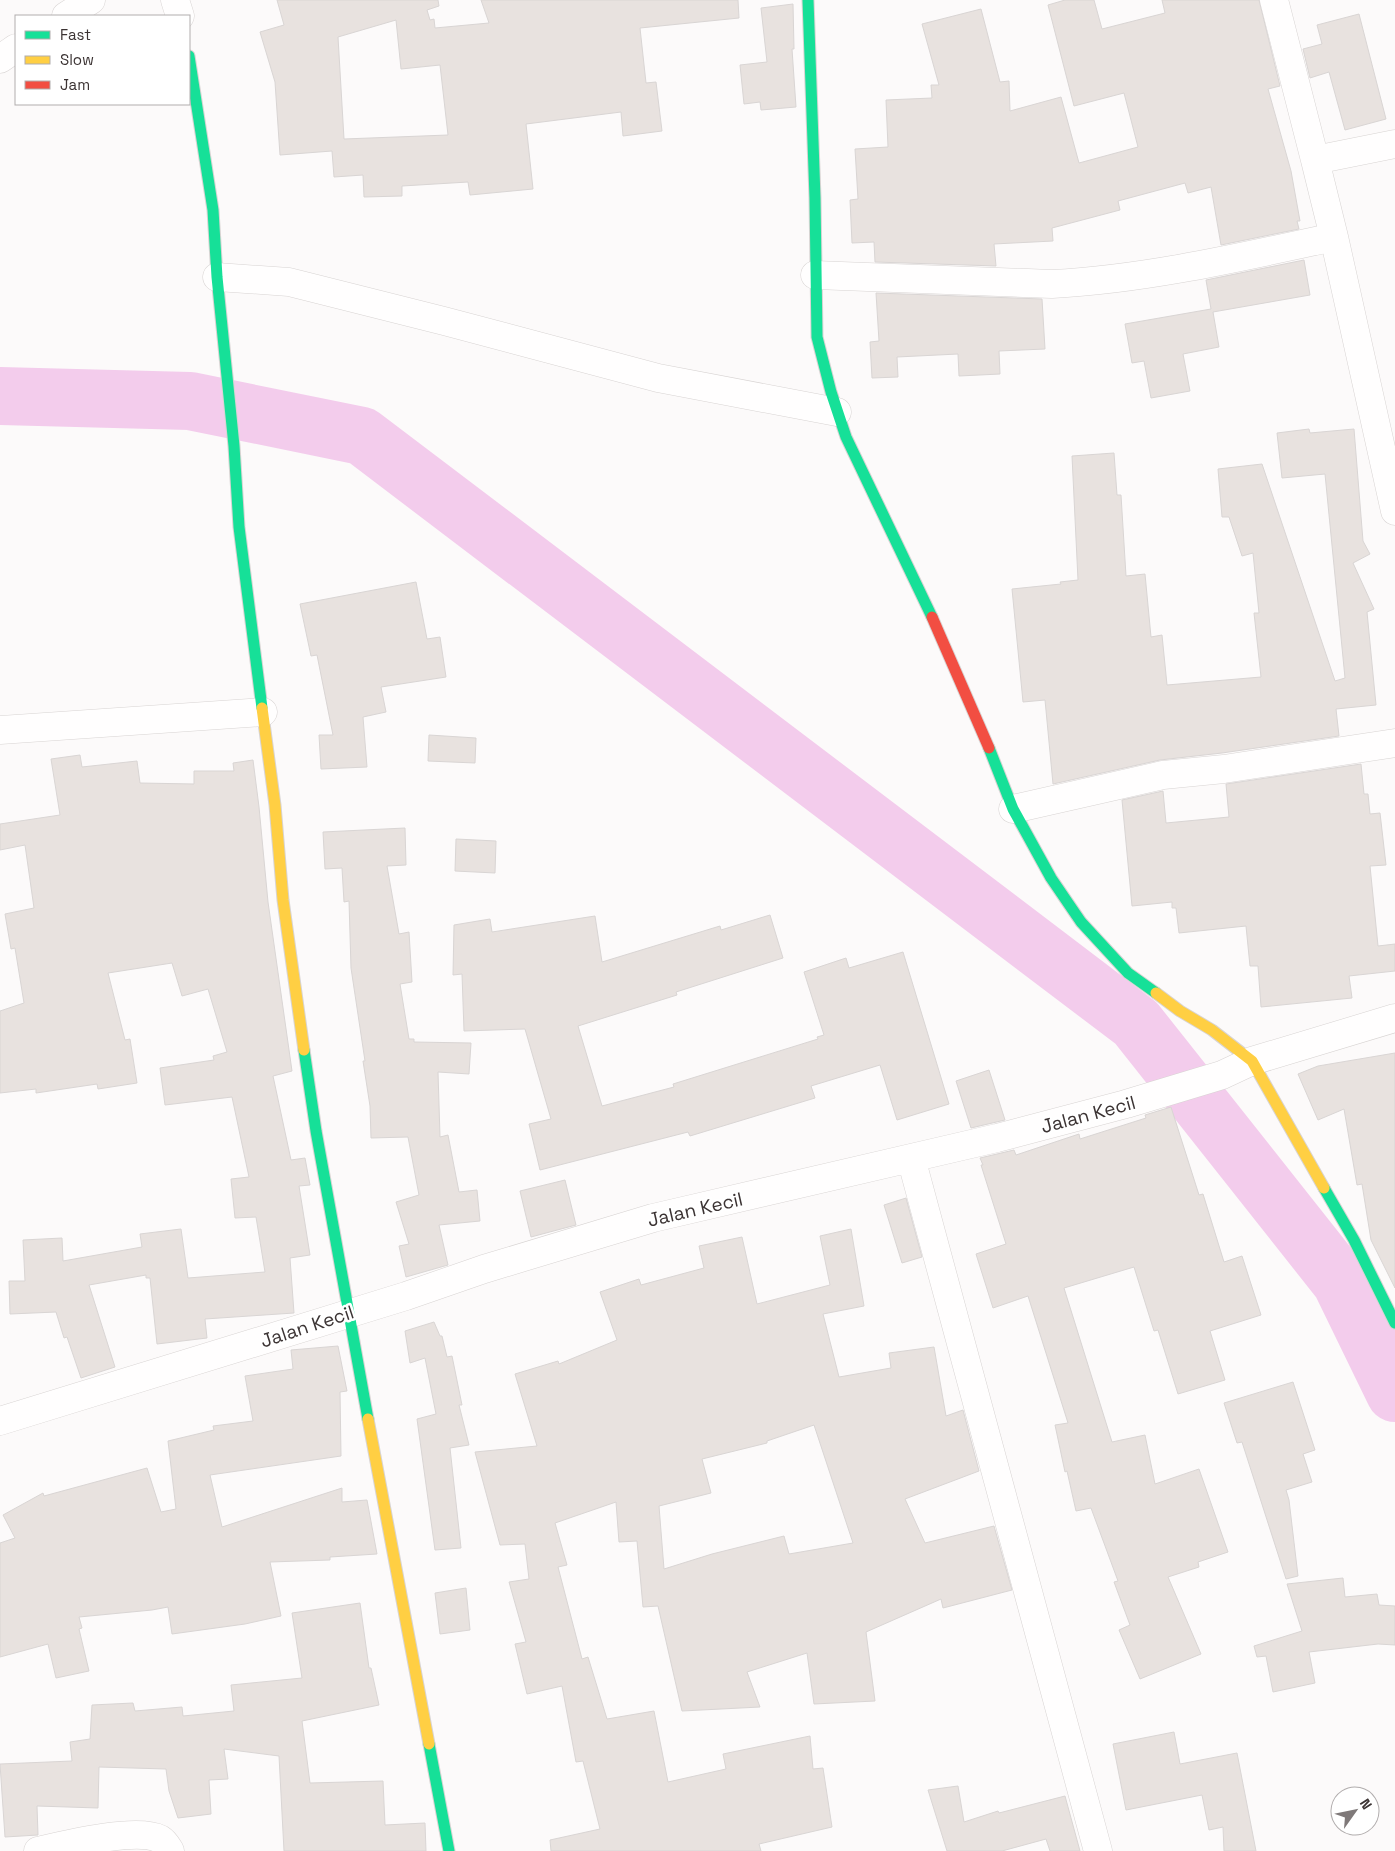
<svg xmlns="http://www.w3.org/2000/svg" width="1395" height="1851" font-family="'Space Grotesk',sans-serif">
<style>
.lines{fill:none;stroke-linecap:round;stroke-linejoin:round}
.river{stroke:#f3ccec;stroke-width:58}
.building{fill:#e8e2df;stroke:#d9d5d4;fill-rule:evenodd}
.street-casing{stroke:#d8d4d3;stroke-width:29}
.fast-casing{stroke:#d8d4d3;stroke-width:13}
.slow-casing{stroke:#d8d4d3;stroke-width:13}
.jam-casing{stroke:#d8d4d3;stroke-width:13}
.street{stroke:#fffefe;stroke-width:28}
.fast{stroke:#16e098;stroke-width:11}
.slow{stroke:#ffcf43;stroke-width:11}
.jam{stroke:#f24e42;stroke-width:11}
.labels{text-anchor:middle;stroke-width:5;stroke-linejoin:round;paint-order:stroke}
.street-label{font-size:19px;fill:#3b3333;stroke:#fff}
</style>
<rect width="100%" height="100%" fill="#fcfafa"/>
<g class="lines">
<path class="river" d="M0 396 190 401 362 436 1136 1023 1341 1282 1395 1393"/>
</g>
<path class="building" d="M277 0H438L439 6 427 10 430 20 434 19 435 28 489 23 481 0H738L739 18 640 28 646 83 656 82 662 131 623 136 621 112 526 124 533 189 470 195 468 182 402 186V196L364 197 363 175 334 177 332 151 280 155 275 82 260 32 284 25ZM396 20 401 69 440 65 448 135 344 139 338 37Z
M1065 0H1094L1102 29 1165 13 1162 0H1259L1280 86 1268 89 1291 171 1300 221H1297L1299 229 1221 245 1211 187 1188 193 1185 183 1118 201 1120 210 1052 228 1053 241 994 244 996 266 875 262 874 242 852 243 850 200 858 199 855 149 888 147 886 100 932 98 931 85H939L922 24 981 9 1000 82 1009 81 1010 111 1061 97 1079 163 1138 147 1124 93 1074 106 1048 5Z
M793 4 794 49H792L796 107 761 110 760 102 744 104 740 65 767 62 761 8Z
M1359 14 1386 119 1345 130 1329 72 1310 78 1303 49 1322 44 1317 25Z
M1304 260 1310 295 1213 312 1219 347 1183 354 1190 391 1151 398 1144 361 1132 363 1125 324 1211 309 1206 280Z
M876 293 1042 299 1045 349 999 351 1000 374 959 376 958 354 897 357 898 377 872 378 870 342 879 341Z
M1309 429 1310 433 1354 429 1363 541 1370 554 1353 563 1374 609 1367 612 1376 705 1336 709 1339 736 1222 753 1160 760 1053 784 1045 700 1023 702 1012 589 1061 584 1060 582 1078 580 1072 456 1114 453 1117 495H1121L1126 576 1145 574 1151 637 1162 635 1167 685 1261 677 1254 613H1259L1253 553 1242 556 1229 517H1222L1218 469 1262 464 1335 681 1345 678 1325 474 1282 478 1277 433Z
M416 582 427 639 440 637 446 677 381 687 386 712 363 717 367 767 321 769 319 735H333L317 655 311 656 300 604Z
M429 735 476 738 475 763 428 761Z
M80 755 82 767 137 761 140 783 194 784V771H234L233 763 253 760 259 807 268 902 292 1071 273 1076 291 1160 305 1158 310 1185 299 1186 310 1255 290 1258 294 1313 205 1319 207 1338 157 1344 150 1278H146V1275L89 1285 115 1367 81 1378 67 1337 64 1338 56 1312 10 1314 9 1281H25L23 1240 62 1238 63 1261 142 1247 140 1234 181 1229 188 1278 265 1272 256 1217 235 1218 231 1179 249 1177 232 1097 165 1105 160 1068 214 1060 213 1056 227 1052 208 989 182 996 172 963 108 973 125 1040 130 1039 137 1083 98 1089 97 1084 36 1093V1089L0 1093V1011L24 1003 15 948 11 949 5 914 34 908 25 845 0 850V824L60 815 51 759Z
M1361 764 1364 794H1368L1370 814 1380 813 1386 865 1370 866 1378 946 1395 944V971L1349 976 1352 998 1261 1007 1258 966H1250L1246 926 1179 933 1176 908H1172V902L1132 906 1122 800 1163 791 1166 823 1229 817 1226 784Z
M405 828 406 865 387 866 399 934 409 932 412 982 400 984 409 1039H414V1042L471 1043 469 1074 438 1072 440 1137 448 1135 459 1192 477 1190 480 1221 439 1225 448 1265 406 1277 399 1246 409 1244 396 1202 419 1195 408 1137 371 1138 370 1106 363 1061H365L351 968 349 901 344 902 342 868 325 869 323 832Z
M456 839 496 841 495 873 455 871Z
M770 915 783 958 676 992 677 995 578 1026 602 1106 674 1087 673 1084 818 1039 817 1037 824 1035 804 972 846 958 849 968 903 952 949 1104 897 1120 880 1065 811 1086 815 1098 690 1136 688 1132 540 1170 529 1124 551 1119 525 1029 464 1031 462 974 453 975 454 925 490 919 492 932 595 916 602 962 720 926 721 930Z
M1395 1053V1288L1371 1240 1362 1184 1357 1185 1344 1109 1318 1120 1298 1074 1318 1066Z
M989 1070 1005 1120 971 1128 956 1081Z
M1171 1107 1199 1195 1203 1194 1224 1262 1242 1256 1261 1315 1210 1331 1225 1380 1178 1394 1158 1330 1154 1331 1134 1267 1064 1288 1112 1442 1145 1435 1155 1484 1199 1469 1228 1552 1198 1562 1199 1567 1168 1577 1201 1654 1140 1679 1119 1630 1130 1625 1114 1582 1118 1581 1091 1508 1076 1511 1067 1471 1065 1472 1055 1425 1068 1423 1028 1296 993 1308 976 1254 1006 1244 981 1165H983L980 1158 1014 1150 1016 1155 1079 1134 1080 1139 1146 1118 1145 1115Z
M565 1180 576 1225 531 1237 520 1191Z
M906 1198 922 1257 902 1263 884 1205Z
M851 1229 864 1306 823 1314 839 1377 891 1368 889 1353 934 1347 946 1416 963 1410 979 1471 905 1499 925 1543 994 1526 1012 1590 943 1608 941 1599 866 1632 875 1701 814 1704 807 1653 747 1672 760 1707 682 1711 658 1606 643 1607 637 1541 619 1542 616 1502 555 1523 567 1565 558 1567 582 1659 588 1657 607 1719 654 1711 668 1782 726 1769 723 1754 810 1736 813 1769 823 1768 832 1827 759 1844 761 1851H551L550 1840 600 1829 583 1761 576 1762 562 1686 527 1694 515 1644 526 1642 509 1582 529 1579 525 1544 500 1545 475 1452 537 1446 515 1374 558 1361 559 1364 617 1340 600 1292 639 1279 641 1285 704 1268 699 1246 742 1237 757 1304 830 1285 820 1236ZM814 1425 853 1543 789 1554 784 1536 712 1554 664 1569 659 1506 711 1493 702 1459 767 1443V1441Z
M434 1322 440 1336H442L447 1357 452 1356 462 1405H459L469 1445 450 1448 461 1548 435 1550 417 1419 436 1414 425 1358 410 1363 405 1331Z
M338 1346 347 1391 340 1392 341 1456 210 1475 222 1527 342 1488V1502L367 1500 377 1554 330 1557V1560L270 1562 281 1616 245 1624 172 1634 168 1607 152 1610 79 1617 82 1628 79 1629 89 1671 56 1678 48 1644 0 1657V1543L15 1538 3 1515 43 1493 44 1496 147 1468 161 1512 176 1509 168 1441 214 1430 213 1426 253 1421 245 1376 293 1369 291 1350Z
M1293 1382 1315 1450 1303 1454 1312 1482 1286 1490 1289 1500 1298 1576 1286 1579 1242 1442 1237 1443 1224 1403Z
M1343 1578 1345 1597 1377 1594 1379 1605 1395 1606V1645L1378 1644 1309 1652 1315 1683 1273 1692 1266 1656 1257 1657 1254 1646 1302 1631 1287 1584Z
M466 1588 470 1630 440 1634 435 1593Z
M360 1603 369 1668H371L379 1705 302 1721 310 1783 383 1781 385 1825 425 1823 426 1851H284L279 1756 224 1749 228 1779 209 1780 211 1814 178 1818 169 1791 166 1769 99 1767 98 1808 37 1806 38 1835 5 1837 0 1764 72 1761 70 1742 90 1739 92 1705 133 1703 135 1711 182 1707 183 1716 234 1711 231 1685 302 1678 292 1613Z
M1174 1732 1180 1764 1237 1753 1256 1851H1224L1223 1827 1209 1830 1202 1795 1126 1810 1113 1744Z
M958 1786 964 1822 998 1811 999 1813 1065 1796 1080 1851H1050L1046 1839 1002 1851H947L928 1790Z"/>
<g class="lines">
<defs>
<path id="street" d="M175 0 180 16
M1274 0 1315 160 1395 144
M66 16 91 0
M0 59 16 48
M1315 160 1334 237 1395 511
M815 275 1052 284C1147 279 1241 257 1334 237
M217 277 289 282 444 321 658 378 837 412
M0 730 263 712
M1013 809 1163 775 1224 769 1395 743
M911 1158 1098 1851
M0 1421 406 1296 484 1269 653 1218 997 1138 1126 1104 1222 1075 1252 1061 1395 1018
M38 1851C64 1845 137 1827 160 1839 165 1842 167 1846 170 1851"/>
<path id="fast" d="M808 0 815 198 817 337 831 392 846 437 932 617
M189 56 213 210 217 277 234 446 239 527 262 708
M989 748 1013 809 1051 878 1081 922 1128 973 1156 993
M304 1050 316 1131 368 1419
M1324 1188 1354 1240 1395 1323
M429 1744 449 1851"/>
<path id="slow" d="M262 708 275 805 283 900 304 1050
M1156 993 1180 1011 1212 1030 1252 1061 1324 1188
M368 1419 429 1744"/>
<path id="jam" d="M932 617 989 748"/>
</defs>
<use href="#street" class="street-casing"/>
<use href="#fast" class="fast-casing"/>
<use href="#slow" class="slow-casing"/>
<use href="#jam" class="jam-casing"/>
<use href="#street" class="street"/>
<use href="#fast" class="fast"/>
<use href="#slow" class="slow"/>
<use href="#jam" class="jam"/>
</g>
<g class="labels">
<g class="street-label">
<text transform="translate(1088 1114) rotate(-15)" y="7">Jalan Kecil</text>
<text transform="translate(695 1209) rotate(-13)" y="7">Jalan Kecil</text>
<text transform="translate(307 1326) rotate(-18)" y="7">Jalan Kecil</text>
</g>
</g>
<rect x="15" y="15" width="175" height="90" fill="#ffffff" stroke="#b1adad"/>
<rect x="25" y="31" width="25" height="8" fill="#16e098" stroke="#b1adad"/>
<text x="60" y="40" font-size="15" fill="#3b3333">Fast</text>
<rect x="25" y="56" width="25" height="8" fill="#ffcf43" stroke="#b1adad"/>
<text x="60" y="65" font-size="15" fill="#3b3333">Slow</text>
<rect x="25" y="81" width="25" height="8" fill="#f24e42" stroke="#b1adad"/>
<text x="60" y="90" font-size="15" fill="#3b3333">Jam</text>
<g transform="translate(1355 1811) rotate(57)"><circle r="24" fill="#ffffff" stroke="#b1adad"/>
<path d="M0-4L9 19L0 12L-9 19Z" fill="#7f7979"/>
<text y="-8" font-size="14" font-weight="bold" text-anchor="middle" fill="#3b3333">N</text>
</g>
</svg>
